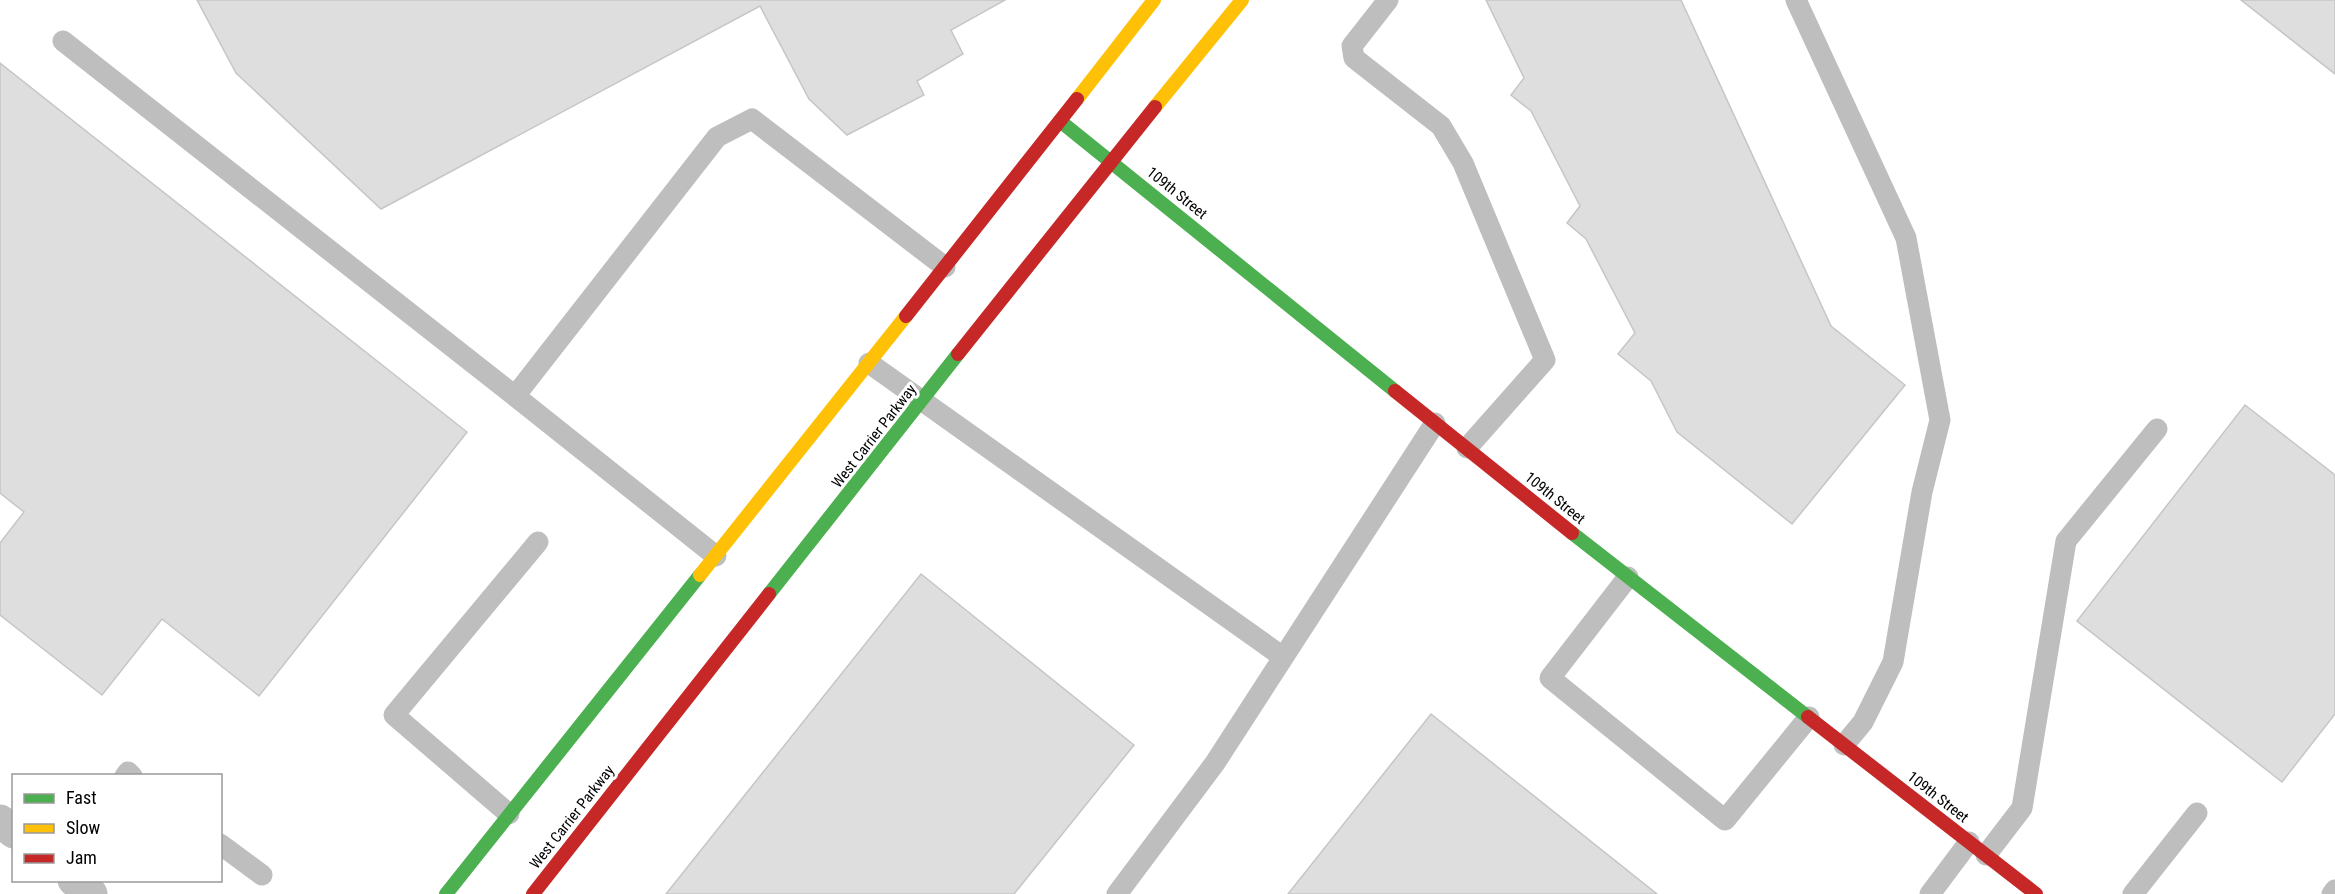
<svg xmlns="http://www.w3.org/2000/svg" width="2335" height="894" font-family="'Roboto Condensed',sans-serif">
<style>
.building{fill:#dedede;stroke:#c6c6c6;stroke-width:1.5}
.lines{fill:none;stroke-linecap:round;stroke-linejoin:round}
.lane{stroke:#bebebe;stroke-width:21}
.street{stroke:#bebebe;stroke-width:33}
.fast{stroke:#4caf50;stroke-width:14}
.slow{stroke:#ffc107;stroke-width:14}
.jam{stroke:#c62828;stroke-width:14}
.labels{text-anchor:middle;stroke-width:6;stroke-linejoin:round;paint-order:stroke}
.street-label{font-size:15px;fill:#000;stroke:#fff}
</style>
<rect width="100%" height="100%" fill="#fff"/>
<path class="building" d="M197 0H1005L951 30 963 54 917 81 924 95 847 135 809 99 760 6 381 209 236 73Z
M1486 0H1681L1831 326 1905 385 1792 524 1677 432 1651 381 1618 354 1635 333 1586 239 1567 223 1580 206 1531 111 1511 95 1524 78Z
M2241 0H2335V74Z
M0 63 467 432 259 696 162 619 102 695 0 615V543L24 512 0 493Z
M2245 405 2335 475V714L2282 782 2077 621Z
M921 574 1134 745 1014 894H666Z
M1431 714 1657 894H1288Z"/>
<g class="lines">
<path class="lane" d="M1388 0 1352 46 1354 58 1441 126 1463 163 1545 360 1467 448
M1796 0 1906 238 1940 420 1922 492 1893 662 1863 722 1844 745
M63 41 515 396
M869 363 1283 657
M716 556 515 396 717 137 752 119 945 267
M1628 577 1550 678 1725 820 1809 717
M125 776 128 772 132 776
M509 814 394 715 538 542
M220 844 262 875
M1986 855 2022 808 2066 541 2157 429
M1117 894 1215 763 1435 423
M1930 894 1969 842
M2133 894 2197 813
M2332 894 2335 890"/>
<path class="street" d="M0 821 14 832
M74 880 91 894"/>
<path class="fast" d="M1060 121 1395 391
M1572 533 1808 717
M769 594 958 354
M446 894 700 575"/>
<path class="slow" d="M1077 99 1154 0
M1155 107 1242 0
M700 575 906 316"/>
<path class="jam" d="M906 316 1077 99
M958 354 1155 107
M1395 391 1572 533
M1808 717 2036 894
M533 894 769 594"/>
</g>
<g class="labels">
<g class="street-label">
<text transform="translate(1177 193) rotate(39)" y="5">109th Street</text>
<text transform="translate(874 436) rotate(-52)" y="5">West Carrier Parkway</text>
<text transform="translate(1555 498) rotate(39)" y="5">109th Street</text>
<text transform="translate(1938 797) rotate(38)" y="5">109th Street</text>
<text transform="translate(572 817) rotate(-52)" y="5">West Carrier Parkway</text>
</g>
</g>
<rect x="12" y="774" width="210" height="108" fill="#ffffff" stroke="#999999" stroke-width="1.5"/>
<rect x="24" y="794" width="30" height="9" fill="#4caf50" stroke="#999999" stroke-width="1.5"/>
<text x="66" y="804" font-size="18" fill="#000000">Fast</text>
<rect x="24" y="824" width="30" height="9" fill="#ffc107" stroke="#999999" stroke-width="1.5"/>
<text x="66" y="834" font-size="18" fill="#000000">Slow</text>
<rect x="24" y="854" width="30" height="9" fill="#c62828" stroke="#999999" stroke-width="1.5"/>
<text x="66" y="864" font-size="18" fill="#000000">Jam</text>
</svg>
